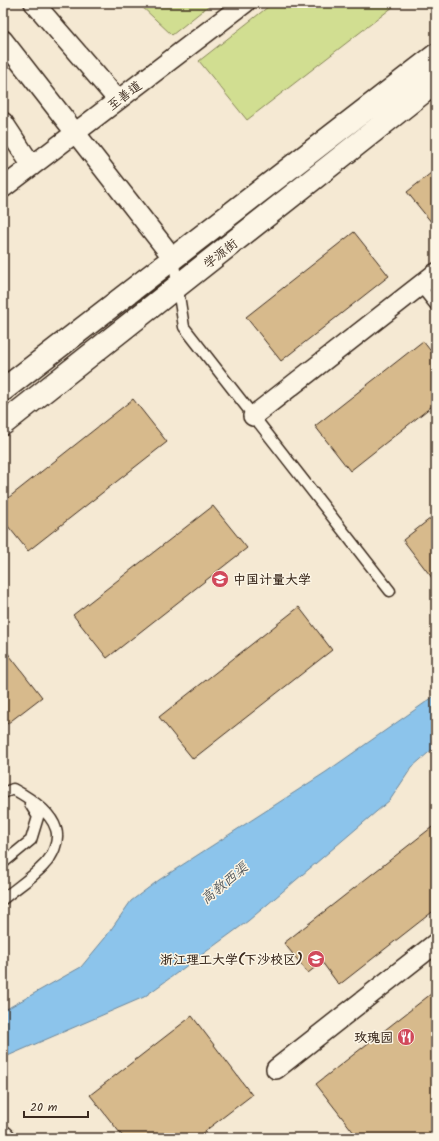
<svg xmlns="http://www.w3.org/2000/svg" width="439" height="1141" font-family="Kalam,'LXGW WenKai TC',sans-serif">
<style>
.green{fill:#d1de91;stroke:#868458}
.water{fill:#8cc4eb;stroke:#6c8699}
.building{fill:#d7ba8c;stroke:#3b2a1e}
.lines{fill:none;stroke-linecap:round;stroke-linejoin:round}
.lane-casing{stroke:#3b2a1e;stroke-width:13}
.street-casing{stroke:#3b2a1e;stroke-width:22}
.secondary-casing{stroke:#3b2a1e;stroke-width:25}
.lane{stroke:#fcf5e5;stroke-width:10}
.street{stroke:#fcf5e5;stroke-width:19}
.secondary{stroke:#fcf5e5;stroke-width:22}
.labels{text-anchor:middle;stroke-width:3;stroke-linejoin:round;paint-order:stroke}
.street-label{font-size:13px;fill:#3b2a1e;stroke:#fcf5e5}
.poi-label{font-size:13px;font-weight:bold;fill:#3b2a1e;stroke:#fcf5e5;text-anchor:end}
.water-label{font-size:14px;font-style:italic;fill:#53585c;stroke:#fcf5e5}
</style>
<rect width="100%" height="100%" fill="#f5e9d3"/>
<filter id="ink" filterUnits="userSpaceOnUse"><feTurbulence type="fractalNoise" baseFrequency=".025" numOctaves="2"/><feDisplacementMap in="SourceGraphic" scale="8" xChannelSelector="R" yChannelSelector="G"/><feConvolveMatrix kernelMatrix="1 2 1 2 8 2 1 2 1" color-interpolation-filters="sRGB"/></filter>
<g filter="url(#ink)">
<path class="green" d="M138 3H212L172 35Z
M273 3H398L247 120 199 61Z"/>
<path class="water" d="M436 695V746L412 767 390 800 248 921 144 997 3 1058V1011L81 967 105 938 131 901 159 880 326 772Z"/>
<path class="building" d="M436 169V228L407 192Z
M354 232 389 276 281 361 246 317Z
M423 341 436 358V403L350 471 315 426Z
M133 399 167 442 28 551 3 520V502Z
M213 506 247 548 107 658 73 615Z
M436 514V583L403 540Z
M299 607 332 650 193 759 159 717Z
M3 647 42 697 3 727Z
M436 824V909L339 985 322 962 308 973 284 943Z
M436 990V1138H358L316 1084Z
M192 1016 252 1095 196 1138H124L90 1095Z"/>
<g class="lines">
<defs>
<path id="lane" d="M173 258 184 327 390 591
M420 286 436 306
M3 793 13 789C28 797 51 812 56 829 60 841 52 857 44 865 32 878 16 888 3 899
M3 863 31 840 38 817 30 804"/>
<path id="street" d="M34 3 118 100
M3 40 173 258
M3 122 32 166
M3 188 245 3
M253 416 436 273
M276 1069 436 943"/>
<path id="secondary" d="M3 390 436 55
M3 424 436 82
M3 1137 4 1138"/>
</defs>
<use href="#lane" class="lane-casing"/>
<use href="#street" class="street-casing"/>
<use href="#secondary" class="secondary-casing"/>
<use href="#lane" class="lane"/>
<use href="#street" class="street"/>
<use href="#secondary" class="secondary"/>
</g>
</g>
<defs>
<symbol id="university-disc" viewBox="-11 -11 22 22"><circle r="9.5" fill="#d1495b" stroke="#fcf5e5"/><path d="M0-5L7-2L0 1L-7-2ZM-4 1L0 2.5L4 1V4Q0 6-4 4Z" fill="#fff"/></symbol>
<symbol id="restaurant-disc" viewBox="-11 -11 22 22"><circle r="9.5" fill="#d1495b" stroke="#fcf5e5"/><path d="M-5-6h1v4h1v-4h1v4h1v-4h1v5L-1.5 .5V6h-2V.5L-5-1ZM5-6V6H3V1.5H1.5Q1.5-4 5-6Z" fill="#fff"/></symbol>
</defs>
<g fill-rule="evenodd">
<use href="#university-disc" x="210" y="569" width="20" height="20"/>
<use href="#university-disc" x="306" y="949" width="20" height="20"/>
<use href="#restaurant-disc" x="396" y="1027" width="20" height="20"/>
</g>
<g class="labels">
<g class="street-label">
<text transform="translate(124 95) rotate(-37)" y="5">至善道</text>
<text transform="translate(220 253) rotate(-38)" y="5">学源街</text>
</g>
<g class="poi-label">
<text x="233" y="584" text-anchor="start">中国计量大学</text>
<text x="303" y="964">浙江理工大学(下沙校区)</text>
<text x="393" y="1042">玫瑰园</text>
</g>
<g class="water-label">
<text transform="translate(224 883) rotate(-39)" y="5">高教西渠</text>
</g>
</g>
<rect width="439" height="1141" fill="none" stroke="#fcf5e5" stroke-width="16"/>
<rect x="8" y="8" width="423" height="1125" fill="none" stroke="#3b2a1e" stroke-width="1.5" filter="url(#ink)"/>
<path d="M24 1111v6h64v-6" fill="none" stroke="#3b2a1e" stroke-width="2"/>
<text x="30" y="1111" font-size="12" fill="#3b2a1e" stroke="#fcf5e5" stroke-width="3" paint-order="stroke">20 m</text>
</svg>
